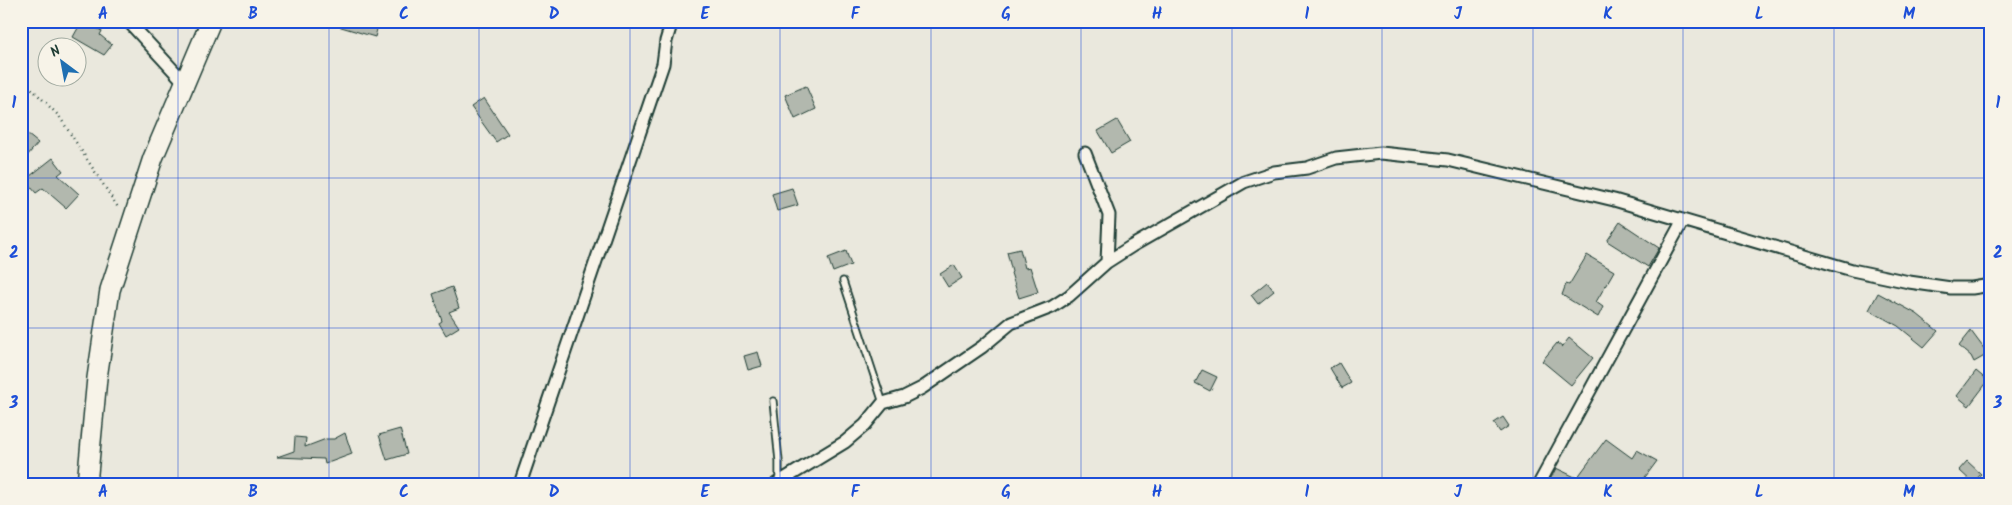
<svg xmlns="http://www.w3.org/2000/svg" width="2012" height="505" font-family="Kalam,sans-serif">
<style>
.building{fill:#b2b8ae;stroke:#1f3d34}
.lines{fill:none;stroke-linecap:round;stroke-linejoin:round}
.lane-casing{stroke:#1f3d34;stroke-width:9}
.street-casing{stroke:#1f3d34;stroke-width:15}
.primary-casing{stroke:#1f3d34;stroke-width:22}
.path{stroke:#1f3d34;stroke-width:2.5;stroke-dasharray:1 4;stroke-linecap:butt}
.lane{stroke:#f7f3e8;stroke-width:5.5}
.street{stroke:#f7f3e8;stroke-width:11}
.primary{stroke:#f7f3e8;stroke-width:19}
.grid{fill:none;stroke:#1d4ed8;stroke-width:1;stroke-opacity:0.55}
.neatline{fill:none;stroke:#1d4ed8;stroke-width:2}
.grid-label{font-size:16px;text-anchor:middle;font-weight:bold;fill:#1d4ed8}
</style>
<rect width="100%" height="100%" fill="#eae8dd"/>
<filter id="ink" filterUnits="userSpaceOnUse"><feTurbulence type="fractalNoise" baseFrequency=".02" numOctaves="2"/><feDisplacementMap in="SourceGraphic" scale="10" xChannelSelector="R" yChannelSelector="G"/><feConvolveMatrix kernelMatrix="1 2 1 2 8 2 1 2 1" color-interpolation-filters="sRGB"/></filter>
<g filter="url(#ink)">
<path class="building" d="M82 21 102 31 100 35 112 45 104 55 73 37Z
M331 21H379L375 37 331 24Z
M806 86 816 109 795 119 785 95Z
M484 98 508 134 496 142 471 107Z
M1117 120 1130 142 1111 153 1098 131Z
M27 134 38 143 21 163V140Z
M53 158 63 171 58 175 79 194 66 208 43 188 36 193 25 180Z
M792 188 798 205 777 211 772 194Z
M1620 222 1659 248 1648 267 1607 241Z
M1020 249 1025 268 1030 267 1038 292 1019 298 1011 273 1012 272 1007 252Z
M846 251 851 265 833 272 828 258Z
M1587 255 1614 271 1596 302 1603 307 1598 317 1562 295 1566 284 1569 285Z
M954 265 962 278 948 287 940 274Z
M1267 282 1274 291 1258 304 1251 295Z
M452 287 459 308 449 312 459 327 446 335 439 323 442 321 433 294Z
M1878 293 1917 314 1938 331 1924 347 1898 326 1869 310Z
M1971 331 1988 354 1974 362 1971 356 1959 346Z
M1569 338 1593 358 1571 385 1542 361 1557 343 1562 347Z
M758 352 762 366 748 370 744 356Z
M1339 363 1351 383 1342 388 1330 368Z
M1202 370 1217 377 1210 391 1195 383Z
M1976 371 1988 381 1969 406 1957 396Z
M1503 417 1509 426 1500 432 1494 423Z
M400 429 407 454 387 460 379 435Z
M345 433 352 454 325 464 324 459 277 457 294 451 295 437 306 438 305 447 326 439H334Z
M1606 439 1632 458 1637 450 1657 461 1640 484H1548L1556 468 1577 478Z
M1967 461 1981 474 1973 483 1959 470Z"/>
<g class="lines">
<defs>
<path id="lane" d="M843 281 883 403
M773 401 779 461V482"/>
<path id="street" d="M128 21 185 83
M1085 153 1109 215 1107 262
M520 484 663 64 666 41 672 21
M776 484 845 442 865 425 883 403 904 397 922 388 982 347 1011 323 1052 307 1069 296 1107 262 1132 246 1244 182 1274 172 1307 168 1336 158 1381 153 1448 160 1614 200 1852 270 1909 282 1951 288H1972L1991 285
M1539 484 1683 220"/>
<path id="primary" d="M87 484 97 378 110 290 153 158 211 21"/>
</defs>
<use href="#lane" class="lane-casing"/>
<use href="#street" class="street-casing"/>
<use href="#primary" class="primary-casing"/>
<path class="path" d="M21 78 59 116 119 209"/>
<use href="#lane" class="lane"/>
<use href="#street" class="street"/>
<use href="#primary" class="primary"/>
</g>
</g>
<path class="grid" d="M178 21V484M329 21V484M479 21V484M630 21V484M780 21V484M931 21V484M1081 21V484M1232 21V484M1382 21V484M1533 21V484M1683 21V484M1834 21V484M21 178H1991M21 328H1991"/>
<rect width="2012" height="505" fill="none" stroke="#f7f3e8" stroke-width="55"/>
<g transform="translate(62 62) rotate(328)"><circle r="24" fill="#f7f3e8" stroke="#a1aaa0"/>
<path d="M0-4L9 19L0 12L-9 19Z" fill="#1f6fb2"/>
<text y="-8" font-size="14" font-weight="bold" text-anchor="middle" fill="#1f3d34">N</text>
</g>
<rect x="28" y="28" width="1956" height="450" class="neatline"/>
<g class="grid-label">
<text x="103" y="19">A</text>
<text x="253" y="19">B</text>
<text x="404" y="19">C</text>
<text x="554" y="19">D</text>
<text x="705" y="19">E</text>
<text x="855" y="19">F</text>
<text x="1006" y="19">G</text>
<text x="1157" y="19">H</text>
<text x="1307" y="19">I</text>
<text x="1458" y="19">J</text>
<text x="1608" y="19">K</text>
<text x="1759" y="19">L</text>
<text x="1909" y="19">M</text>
<text x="14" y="108">1</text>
<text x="1998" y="108">1</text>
<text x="14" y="258">2</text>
<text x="1998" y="258">2</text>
<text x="14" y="408">3</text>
<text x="1998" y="408">3</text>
<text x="103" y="497">A</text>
<text x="253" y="497">B</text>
<text x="404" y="497">C</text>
<text x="554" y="497">D</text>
<text x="705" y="497">E</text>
<text x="855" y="497">F</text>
<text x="1006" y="497">G</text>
<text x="1157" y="497">H</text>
<text x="1307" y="497">I</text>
<text x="1458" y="497">J</text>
<text x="1608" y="497">K</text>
<text x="1759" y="497">L</text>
<text x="1909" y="497">M</text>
</g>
</svg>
